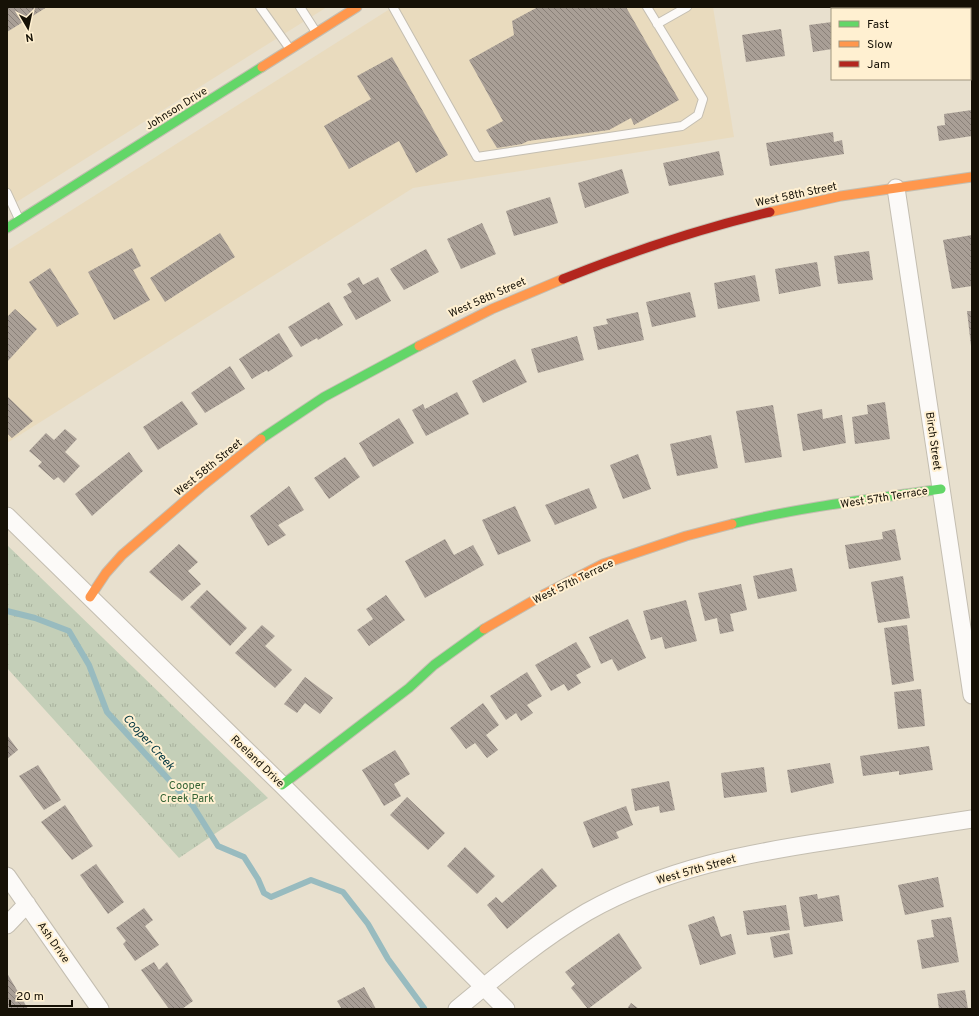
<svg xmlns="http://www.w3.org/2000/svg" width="979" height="1016" font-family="Overpass,sans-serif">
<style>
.built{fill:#e9dbbe}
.park{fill:url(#park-tufts)}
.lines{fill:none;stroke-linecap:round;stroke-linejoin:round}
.stream{stroke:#98bbbf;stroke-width:6}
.building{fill:url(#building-back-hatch)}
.lane-casing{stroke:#c4beb1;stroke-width:10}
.street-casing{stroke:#c4beb1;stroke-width:19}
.fast-casing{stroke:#c4beb1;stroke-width:11}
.slow-casing{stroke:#c4beb1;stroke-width:11}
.jam-casing{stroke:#c4beb1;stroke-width:11}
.lane{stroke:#fcfaf8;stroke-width:8}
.street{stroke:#fcfaf8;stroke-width:17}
.fast{stroke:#63d668;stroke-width:9}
.slow{stroke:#ff974d;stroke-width:9}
.jam{stroke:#b3261e;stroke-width:9}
.labels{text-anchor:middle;stroke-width:4;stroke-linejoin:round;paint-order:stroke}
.street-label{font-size:11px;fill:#161106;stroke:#fff0d1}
.park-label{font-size:11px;fill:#346335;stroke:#fff0d1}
.water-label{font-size:12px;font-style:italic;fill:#003540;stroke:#fff0d1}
</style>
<defs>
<pattern id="park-tufts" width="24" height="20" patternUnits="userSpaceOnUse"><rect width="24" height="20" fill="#c4cfb8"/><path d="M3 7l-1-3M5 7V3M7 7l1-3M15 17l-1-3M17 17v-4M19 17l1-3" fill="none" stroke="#a8b19d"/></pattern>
<pattern id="building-back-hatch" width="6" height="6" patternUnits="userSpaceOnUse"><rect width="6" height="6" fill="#a99f96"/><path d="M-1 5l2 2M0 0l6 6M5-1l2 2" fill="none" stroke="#898078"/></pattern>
</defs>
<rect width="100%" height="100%" fill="#e8e0ce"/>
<path class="built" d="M7 7H327L7 208Z
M393 7H713L734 137 413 188 7 443V251Z"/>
<path class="park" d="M7 545 268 798 179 858 7 668Z"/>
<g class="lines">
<path class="stream" d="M7 611 35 618 69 631 89 665 107 712 193 806 218 846 244 857 258 879 264 893 271 897 311 880 343 892 368 924 388 959 424 1008"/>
</g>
<path class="building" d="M7 7H47L7 32Z
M538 7H626L679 100 634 125 631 118 609 130 528 141 522 144 497 148 486 130 503 121 469 60 514 35 512 21Z
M939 7H972V57H970V9H940Z
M832 22V49L813 52 809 25Z
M781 29 785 56 746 62 742 35Z
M392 57 448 155 416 173 399 141 349 169 324 126 371 99 357 76Z
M972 110V136L939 141 937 126 945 125 944 114Z
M833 132 834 142 842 140 844 154 770 166 766 143Z
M719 151 724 175 669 186 663 163Z
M622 169 629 193 585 208 578 183Z
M550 197 558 223 514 236 506 211Z
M482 223 496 254 461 269 447 239Z
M220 233 235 257 165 302 150 278Z
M972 235V286L952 289 943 240Z
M132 248 141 266 133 270 150 300 114 320 88 272Z
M426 249 439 272 404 290 390 269Z
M869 251 873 280 838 284 834 256Z
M817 262 821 286 779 294 775 269Z
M50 268 79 314 57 327 29 282Z
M755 275 760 301 718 309 714 283Z
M359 277 363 285 378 277 391 301 356 320 343 297 352 292 347 284Z
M690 292 696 317 652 327 646 302Z
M329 302 343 325 318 340 317 338 301 347 288 327Z
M15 309 37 329 7 362V317Z
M967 311H972V346H971Z
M638 312 644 340 598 350 593 327 608 324 606 319Z
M279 333 293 356 268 372 267 370 252 379 239 359Z
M577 336 584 360 538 373 531 349Z
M515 359 527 382 483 403 472 381Z
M230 366 245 389 205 413 191 393Z
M457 392 469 414 426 436 412 410 423 404 425 409Z
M8 397 33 421 12 438 7 433Z
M182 401 198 424 158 450 143 427Z
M885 402 890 439 855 444 852 417 868 414 867 405Z
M773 405 782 457 745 463 736 411Z
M822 409 823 419 842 415 846 443 803 451 797 414Z
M399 418 414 443 373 467 359 443Z
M65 429 77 439 65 452 80 466 64 483 58 477 54 480 38 466 42 462 29 451 46 433 54 440Z
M711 435 718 468 677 476 670 444Z
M129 452 143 471 92 516 75 494Z
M638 454 651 489 623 499 610 465Z
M345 457 360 477 329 499 314 478Z
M289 486 304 510 278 525 286 535 268 546 250 516Z
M589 488 597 508 555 525 545 505Z
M515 506 531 541 498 555 482 520Z
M895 529 901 560 849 569 845 545 883 539 882 532Z
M445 539 454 555 473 545 484 565 425 598 405 561Z
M179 544 198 562 188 571 201 584 182 601 149 572Z
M792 568 797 591 758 599 753 576Z
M903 576 910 618 878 623 871 582Z
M741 584 747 610 730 614 734 631 720 634 717 618 705 621 698 593Z
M207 590 247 628 230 646 190 607Z
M386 595 405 620 369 646 357 630 373 619 366 609Z
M686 600 697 641 665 649 662 637 651 640 643 611Z
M628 619 646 658 618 671 612 659 601 664 589 637Z
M262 625 275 636 265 646 292 670 275 688 235 653Z
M907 625 914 681 892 685 884 628Z
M576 642 591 667 576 675 581 683 568 691 564 684 551 691 535 665Z
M527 672 542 696 527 705 533 713 521 721 516 713 506 720 490 696Z
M305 677 333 698 320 714 305 703 297 713 284 704Z
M921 689 925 726 898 729 894 692Z
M483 703 499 725 486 735 498 750 487 758 475 743 466 749 450 728Z
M7 735 18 750 7 759Z
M929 746 933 770 899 775V771L863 776 860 756Z
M395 750 410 774 394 784 401 796 384 806 362 770Z
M830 763 834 783 791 793 787 770Z
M38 765 61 800 44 810 19 776Z
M764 767 767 792 724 798 721 773Z
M669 781 675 810 660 813 659 806 635 811 631 789Z
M407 797 445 833 428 850 390 815Z
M65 805 93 846 72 860 41 822Z
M626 806 633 825 616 832 619 838 593 848 583 822Z
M465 847 495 876 477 894 447 866Z
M96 864 124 902 108 914 80 875Z
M542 868 557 886 507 929 487 905 496 897 502 903Z
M938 877 944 907 905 915 898 885Z
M817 894 818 899 839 895 843 921 804 927 799 897Z
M786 905 790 930 747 935 743 911Z
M144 908 153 920 145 926 159 945 135 961 123 944 126 941 116 928Z
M714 916 721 937 731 934 736 954 700 965 688 925Z
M951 917 959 962 922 969 917 940 934 937 931 920Z
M619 933 642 968 588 1009 571 988 575 984 565 972Z
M789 933 793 954 774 958 770 937Z
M154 962 159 970 167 962 193 1001 182 1009H169L141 970Z
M7 973 28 1009H7Z
M364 987 376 1009H342L337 1001Z
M965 990 968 1009H939L937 994Z
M631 1003 639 1009H627Z"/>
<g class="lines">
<defs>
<path id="lane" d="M260 7 290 49
M300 7 316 32
M393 7 477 157 682 126 698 115 703 99 647 7
M657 24 687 7
M7 193 19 219"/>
<path id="street" d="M896 188 972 695
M7 516 282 785 506 1009
M7 876 100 1009
M7 925 27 904
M457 1009C498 975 541 939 587 912 665 868 748 853 835 840 880 833 926 826 972 819"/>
<path id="fast" d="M7 228 262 67
M261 439 324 397 419 346
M732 524C801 507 871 499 941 489
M282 785 409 688 434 665 484 629"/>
<path id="slow" d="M262 67 357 7
M770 212 841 196 972 177
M419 346 492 309 563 279
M90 597 106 573 122 555 201 487 261 439
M484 629 543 595 603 564 686 536 732 524"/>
<path id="jam" d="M563 279C630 252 699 229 770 212"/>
</defs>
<use href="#lane" class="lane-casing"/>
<use href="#street" class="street-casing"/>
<use href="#fast" class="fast-casing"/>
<use href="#slow" class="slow-casing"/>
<use href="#jam" class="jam-casing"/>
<use href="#lane" class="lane"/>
<use href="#street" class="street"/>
<use href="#fast" class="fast"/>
<use href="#slow" class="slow"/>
<use href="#jam" class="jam"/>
</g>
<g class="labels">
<g class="street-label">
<text transform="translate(176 108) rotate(-32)" y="4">Johnson Drive</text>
<text transform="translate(796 194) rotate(-12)" y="4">West 58th Street</text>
<text transform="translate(487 297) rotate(-24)" y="4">West 58th Street</text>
<text transform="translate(934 441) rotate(82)" y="4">Birch Street</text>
<text transform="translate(208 467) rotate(-39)" y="4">West 58th Street</text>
<text transform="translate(884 497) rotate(-9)" y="4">West 57th Terrace</text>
<text transform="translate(573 581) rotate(-26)" y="4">West 57th Terrace</text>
<text transform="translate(258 761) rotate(44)" y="4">Roeland Drive</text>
<text transform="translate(696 869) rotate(-16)" y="4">West 57th Street</text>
<text transform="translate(54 942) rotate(55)" y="4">Ash Drive</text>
</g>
<g class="park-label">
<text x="187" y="789">Cooper<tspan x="187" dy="13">Creek Park</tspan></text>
</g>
<g class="water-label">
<text transform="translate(149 742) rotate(48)" y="4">Cooper Creek</text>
</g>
</g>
<rect width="979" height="1016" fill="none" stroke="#161106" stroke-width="16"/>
<rect x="831" y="8" width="140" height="72" fill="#fff0d1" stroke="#a29780"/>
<rect x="839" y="21" width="20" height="6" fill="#63d668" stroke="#a29780"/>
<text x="867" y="28" font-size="12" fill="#161106">Fast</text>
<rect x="839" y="41" width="20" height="6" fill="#ff974d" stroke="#a29780"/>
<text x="867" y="48" font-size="12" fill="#161106">Slow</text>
<rect x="839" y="61" width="20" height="6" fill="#b3261e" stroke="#a29780"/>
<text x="867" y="68" font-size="12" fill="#161106">Jam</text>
<g transform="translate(28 28) rotate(171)" stroke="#fff0d1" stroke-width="3" paint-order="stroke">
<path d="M0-3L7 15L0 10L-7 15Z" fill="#161106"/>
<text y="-6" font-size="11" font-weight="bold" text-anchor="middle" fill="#161106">N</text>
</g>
<path d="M10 1000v6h62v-6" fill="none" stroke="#161106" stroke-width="2"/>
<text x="16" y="1000" font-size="12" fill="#161106" stroke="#fff0d1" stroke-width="3" paint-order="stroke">20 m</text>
</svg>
